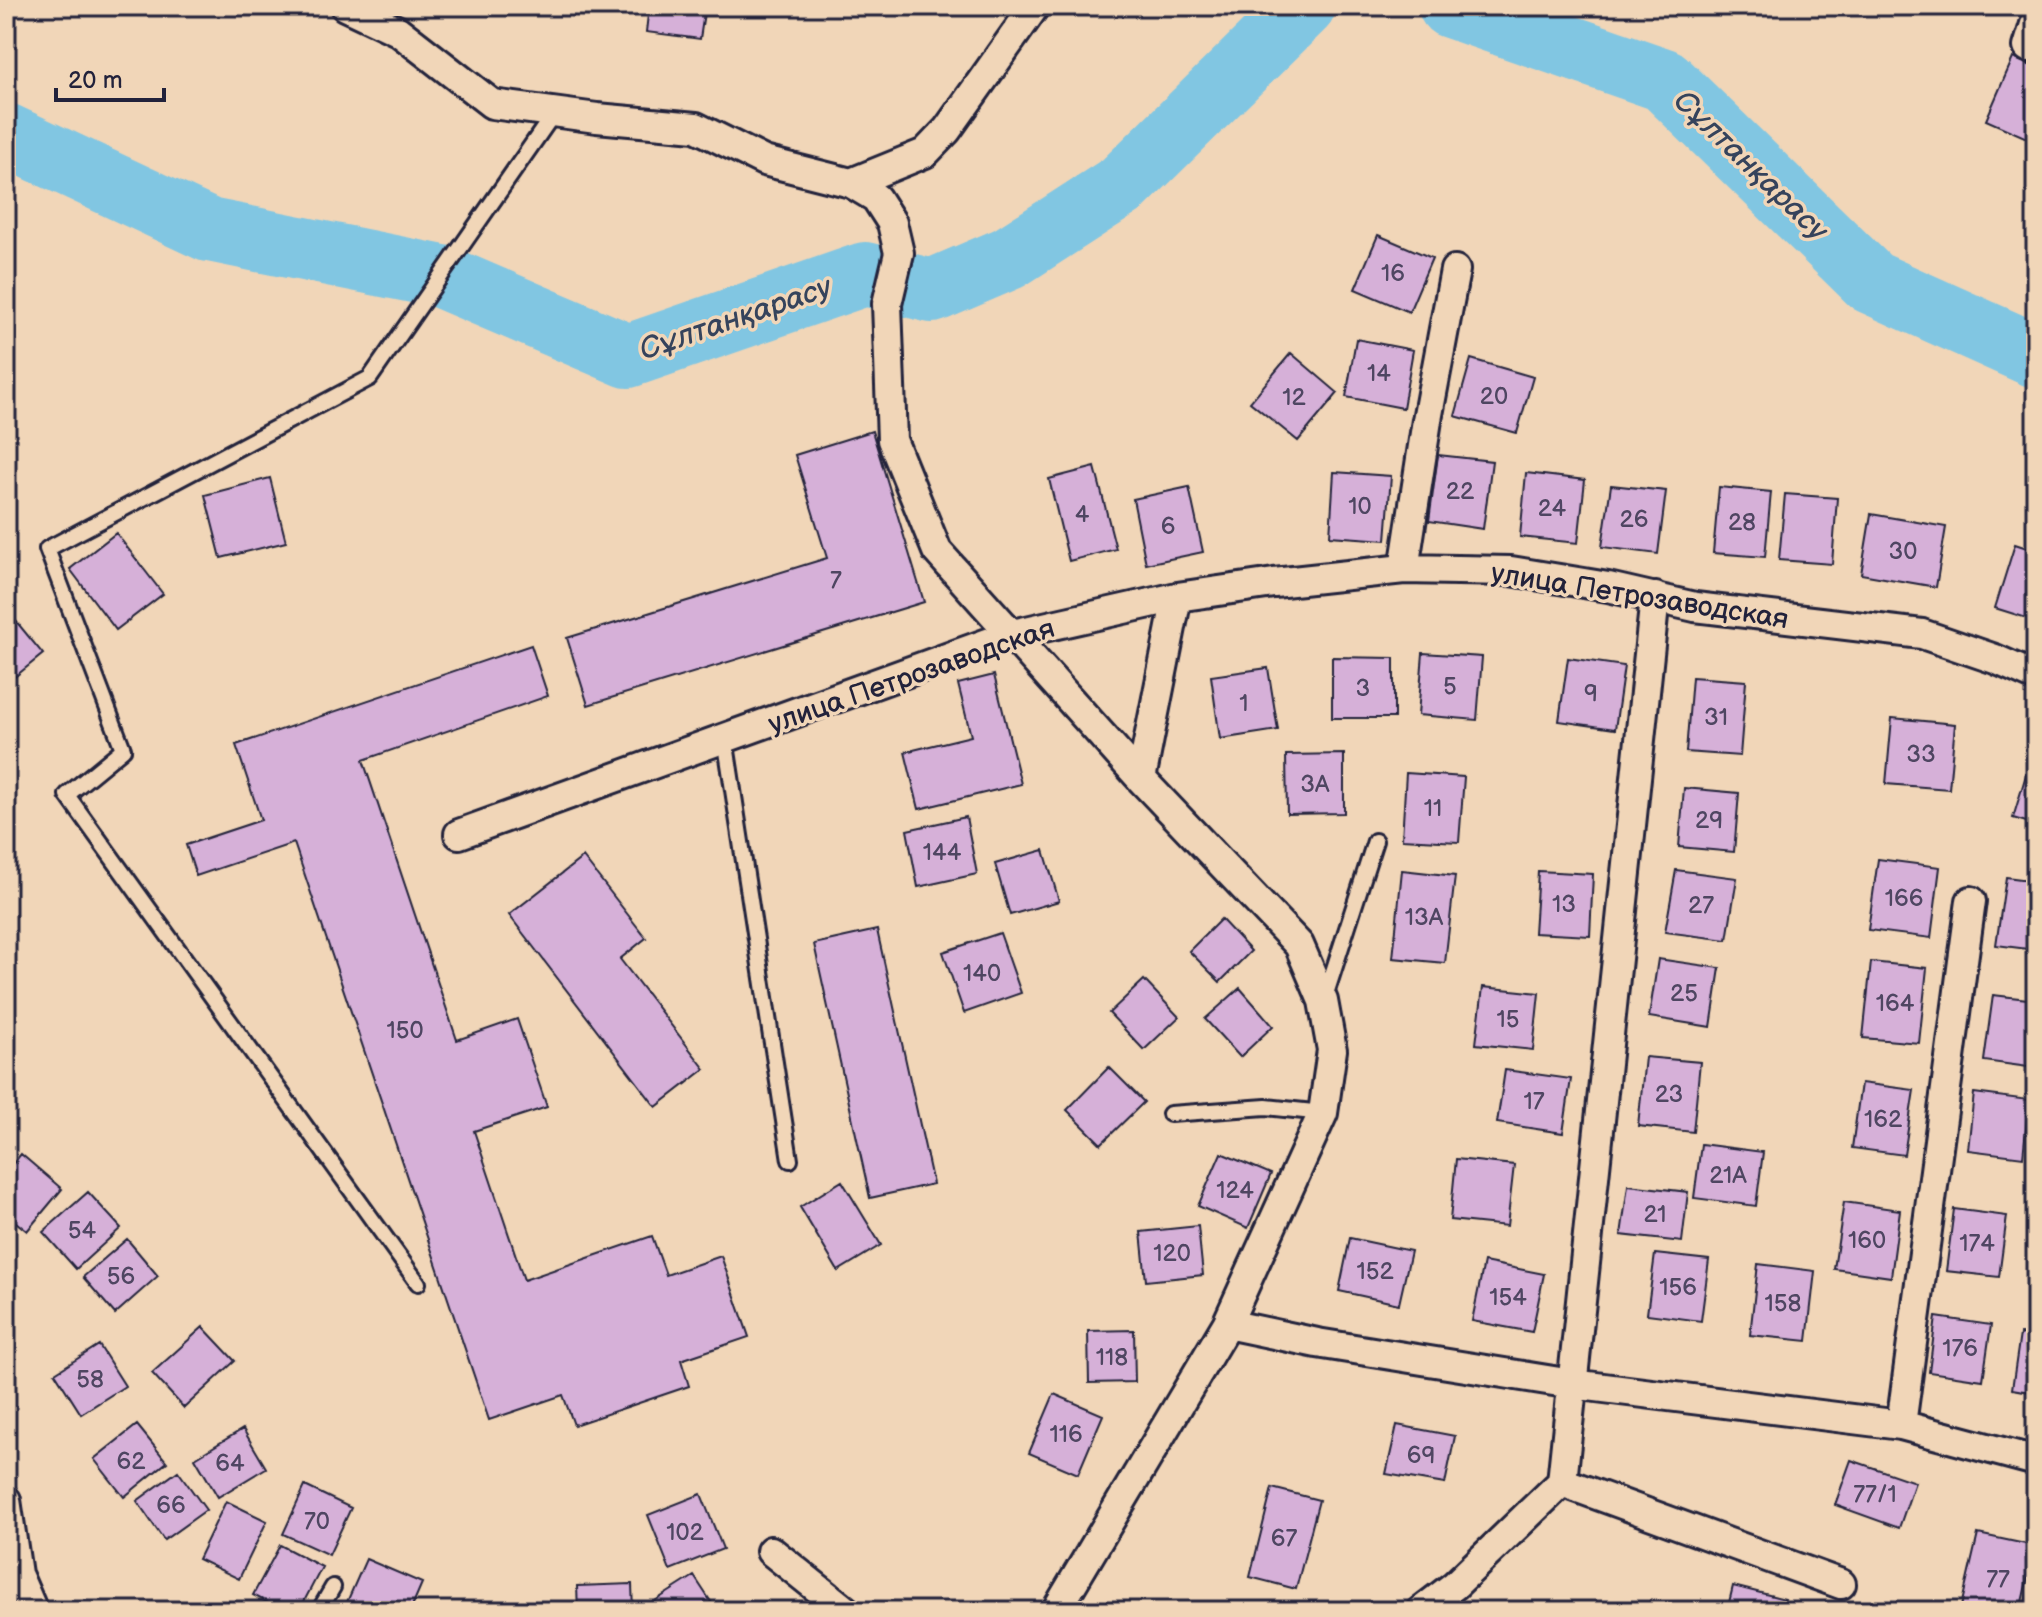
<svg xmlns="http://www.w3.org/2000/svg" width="2042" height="1617" font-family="'Balsamiq Sans',sans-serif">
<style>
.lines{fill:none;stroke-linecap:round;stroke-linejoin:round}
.river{stroke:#81c6e2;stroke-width:64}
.building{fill:#d6b0d8;stroke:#22223b;stroke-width:2}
.service-casing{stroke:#22223b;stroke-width:20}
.minor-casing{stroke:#22223b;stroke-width:34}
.service{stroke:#f1d6b8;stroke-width:14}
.minor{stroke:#f1d6b8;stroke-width:28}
.labels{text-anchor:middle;stroke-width:7;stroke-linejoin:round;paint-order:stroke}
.number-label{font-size:24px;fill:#4f4662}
.street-label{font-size:28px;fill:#22223b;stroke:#f1d6b8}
.water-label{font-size:30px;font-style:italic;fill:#35435c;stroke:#f1d6b8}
</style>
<rect width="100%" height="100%" fill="#f1d6b8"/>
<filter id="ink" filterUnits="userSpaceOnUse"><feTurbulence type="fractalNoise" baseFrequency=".0125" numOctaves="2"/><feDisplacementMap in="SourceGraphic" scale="16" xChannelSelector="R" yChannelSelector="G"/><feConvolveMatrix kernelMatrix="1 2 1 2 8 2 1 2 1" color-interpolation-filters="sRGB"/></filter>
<g filter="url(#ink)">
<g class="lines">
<path class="river" d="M1450 6 1664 80 1871 282 2036 356
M6 135 209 230 443 277 628 356 865 274 932 291 1009 258 1122 185 1304 6"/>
</g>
<path class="building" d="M649 6H705L700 39 646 32Z
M2013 58 2036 68V123L2029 139 1986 120Z
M1378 235 1432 258 1409 312 1355 289Z
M1356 339 1413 350 1403 408 1346 397Z
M1291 353 1338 393 1298 441 1250 402Z
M1471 359 1533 377 1517 433 1455 416Z
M872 431 924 602 588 705 567 638 827 558 795 455Z
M1438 455 1492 461 1483 529 1429 521Z
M1095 467 1116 549 1069 561 1049 479Z
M1334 472 1391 476 1386 540 1330 536Z
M1526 473 1585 480 1578 543 1520 537Z
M270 478 286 542 221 558 205 495Z
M1611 485 1666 491 1658 554 1602 547Z
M1189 487 1203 552 1146 564 1133 499Z
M1719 487 1771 492 1765 557 1713 553Z
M1785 494 1837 498 1832 564 1779 560Z
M1871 514 1946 527 1936 587 1861 574Z
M116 533 163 594 116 630 70 569Z
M2015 544 2036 551V621L1995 608Z
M6 609 43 654 6 684Z
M531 645 548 696 363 760 457 1040 517 1019 547 1107 474 1131 524 1280 652 1236 666 1275 721 1256 749 1337 681 1360 689 1386 574 1425 563 1395 489 1420 294 843 196 876 186 845 261 820 236 745Z
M1423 653 1482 657 1477 720 1418 715Z
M1332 657 1394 658V718H1332Z
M1568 658 1624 666 1615 729 1559 721Z
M1268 668 1278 730 1220 739 1211 676Z
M994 675 1021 784 919 809 905 752 971 736 958 684Z
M1692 677 1746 681 1740 756 1686 752Z
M1892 718 1955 724 1949 789 1886 784Z
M1344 754V813L1287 814 1286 755Z
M2032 755 2036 756V825L2013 818Z
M1406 773 1464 777 1459 842 1402 839Z
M1684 788 1739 793 1734 852 1679 847Z
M966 817 977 874 918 887 907 830Z
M1044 850 1059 901 1010 915 995 864Z
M583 857 646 938 620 959 705 1069 656 1107 509 915Z
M1878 859 1940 867 1931 938 1868 930Z
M1402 870 1455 876 1445 963 1393 958Z
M1676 870 1737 878 1727 940 1665 932Z
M1538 871 1593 874 1590 936 1534 933Z
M2006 877 2036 881V950L1996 945Z
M1221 919 1251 951 1220 982 1189 951Z
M877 930 933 1184 870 1198 814 944Z
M1000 933 1021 993 964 1013 943 952Z
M1658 959 1720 968 1711 1027 1649 1017Z
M1871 962 1927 968 1919 1043 1863 1038Z
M1144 980 1179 1017 1144 1050 1109 1013Z
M1483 987 1539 993 1533 1050 1476 1044Z
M1240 988 1273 1026 1240 1057 1205 1019Z
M1993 995 2036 1000V1068L1984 1061Z
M1645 1057 1700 1062 1693 1132 1638 1126Z
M1109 1067 1144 1102 1101 1144 1067 1110Z
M1505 1070 1571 1079 1563 1133 1497 1123Z
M1861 1083 1914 1090 1904 1155 1852 1148Z
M1974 1093 2029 1100 2023 1157 1968 1150Z
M1701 1144 1763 1152 1756 1206 1694 1198Z
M1221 1153 1271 1174 1248 1228 1198 1206Z
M21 1154 62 1189 27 1231 6 1214V1172Z
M1456 1159 1514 1165 1507 1226 1450 1220Z
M842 1181 881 1245 838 1271 800 1207Z
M1628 1185 1688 1192 1682 1242 1621 1235Z
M88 1192 121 1228 76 1269 43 1232Z
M1844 1202 1900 1210 1891 1277 1834 1269Z
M1954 1209 2007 1216 1999 1277 1946 1271Z
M1198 1226 1203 1275 1146 1281 1141 1232Z
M1350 1238 1411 1251 1399 1304 1339 1291Z
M127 1239 158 1276 115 1314 83 1277Z
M1655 1254 1709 1260 1701 1321 1647 1314Z
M1484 1262 1544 1274 1532 1332 1472 1321Z
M1758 1264 1815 1271 1807 1341 1750 1335Z
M1936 1317 1991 1325 1983 1380 1929 1372Z
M203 1327 235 1361 184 1408 152 1373Z
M1134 1330 1135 1382 1089 1383 1088 1331Z
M2020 1334 2036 1336V1393L2012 1389Z
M99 1345 125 1386 81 1414 55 1373Z
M1054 1394 1103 1415 1078 1474 1029 1453Z
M137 1425 167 1462 124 1497 94 1459Z
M1397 1425 1455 1436 1445 1484 1386 1474Z
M243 1429 266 1468 218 1497 195 1458Z
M1851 1460 1915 1482 1899 1528 1835 1505Z
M178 1471 206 1510 164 1540 137 1501Z
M305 1486 351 1508 329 1555 283 1534Z
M1272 1488 1319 1500 1296 1589 1250 1577Z
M701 1494 723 1549 670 1570 648 1515Z
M226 1501 267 1521 239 1579 198 1559Z
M1978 1534 2035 1546 2020 1611H1960Z
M280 1545 322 1567 299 1611H284L253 1595Z
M366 1559 422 1583 410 1611H343Z
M694 1576 717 1611H654L650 1604Z
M632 1584 633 1611H578L577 1586Z
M1733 1586 1785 1599 1782 1611H1727Z"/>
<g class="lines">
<defs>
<path id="service" d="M725 738 790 1160
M1325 997 1375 841
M1170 1114 1266 1107 1323 1113
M418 1283 67 795 123 749 47 549 370 378 554 113
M319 1611 333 1587"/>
<path id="minor" d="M345 6 398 31 492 104 597 118 696 127 764 161 851 183 876 198 892 223 899 253 887 304 892 440 937 551 1141 779 1299 945 1323 1001 1332 1050 1323 1113 1227 1324 1056 1611
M2028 47 2036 21
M851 183 925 153 947 130 1035 6
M1404 569 1427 420 1455 270
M1655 597 1562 1482 1841 1584
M1141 779 1177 597
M459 834 1013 634 1177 597 1274 583 1404 569 1511 571 1608 587 1695 607 1922 634 1995 659 2036 677
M1227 1324 1317 1343 1572 1384 1901 1425 2036 1461
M1901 1425 1971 901
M6 1500 17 1574 33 1611
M771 1551 846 1611
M1421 1611 1455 1585 1562 1482"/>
</defs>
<use href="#service" class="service-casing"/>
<use href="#minor" class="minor-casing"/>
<use href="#service" class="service"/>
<use href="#minor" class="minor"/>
</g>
</g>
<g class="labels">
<g class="number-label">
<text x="1393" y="281">16</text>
<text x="1379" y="381">14</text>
<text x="1494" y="404">20</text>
<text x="1294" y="405">12</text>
<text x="1460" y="499">22</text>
<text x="1360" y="514">10</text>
<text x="1552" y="516">24</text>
<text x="1082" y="522">4</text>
<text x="1634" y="527">26</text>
<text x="1742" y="530">28</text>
<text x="1168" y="534">6</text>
<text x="1903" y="559">30</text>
<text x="836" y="588">7</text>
<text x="1450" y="694">5</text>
<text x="1363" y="696">3</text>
<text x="1591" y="701">9</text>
<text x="1244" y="711">1</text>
<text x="1716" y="725">31</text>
<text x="1921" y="762">33</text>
<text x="1315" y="792">3А</text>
<text x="1433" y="816">11</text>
<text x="1709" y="828">29</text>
<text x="942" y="860">144</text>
<text x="1904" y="906">166</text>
<text x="1564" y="912">13</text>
<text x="1701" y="913">27</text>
<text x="1424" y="925">13А</text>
<text x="982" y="981">140</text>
<text x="1684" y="1001">25</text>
<text x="1895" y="1011">164</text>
<text x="1508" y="1027">15</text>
<text x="405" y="1038">150</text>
<text x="1669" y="1102">23</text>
<text x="1534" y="1109">17</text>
<text x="1883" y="1127">162</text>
<text x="1728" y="1183">21А</text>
<text x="1235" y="1198">124</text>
<text x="1655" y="1222">21</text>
<text x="82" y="1238">54</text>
<text x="1867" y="1248">160</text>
<text x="1977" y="1251">174</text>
<text x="1172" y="1261">120</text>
<text x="1375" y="1279">152</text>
<text x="121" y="1284">56</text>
<text x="1678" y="1295">156</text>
<text x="1508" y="1305">154</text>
<text x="1783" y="1311">158</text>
<text x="1960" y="1356">176</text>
<text x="1112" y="1365">118</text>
<text x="90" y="1387">58</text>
<text x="1066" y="1442">116</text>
<text x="1421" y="1463">69</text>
<text x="131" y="1469">62</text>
<text x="230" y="1471">64</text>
<text x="1875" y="1502">77/1</text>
<text x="171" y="1513">66</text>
<text x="317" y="1529">70</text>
<text x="685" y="1540">102</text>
<text x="1284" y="1546">67</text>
<text x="1998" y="1587">77</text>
</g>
<g class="street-label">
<text transform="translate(1640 595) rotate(9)" y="10">улица Петрозаводская</text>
<text transform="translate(911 675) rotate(-19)" y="10">улица Петрозаводская</text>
</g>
<g class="water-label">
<text transform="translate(1751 165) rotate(44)" y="10">Сұлтанқарасу</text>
<text transform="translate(735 318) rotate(-19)" y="10">Сұлтанқарасу</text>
</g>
</g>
<rect width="2042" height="1617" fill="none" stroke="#f1d6b8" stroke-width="32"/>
<rect x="16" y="16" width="2010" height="1585" fill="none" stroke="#22223b" stroke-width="3" filter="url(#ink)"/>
<path d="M56 88v12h108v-12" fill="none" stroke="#22223b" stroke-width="4"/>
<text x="68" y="88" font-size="24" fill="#22223b" stroke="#f1d6b8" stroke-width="6" paint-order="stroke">20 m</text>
</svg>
